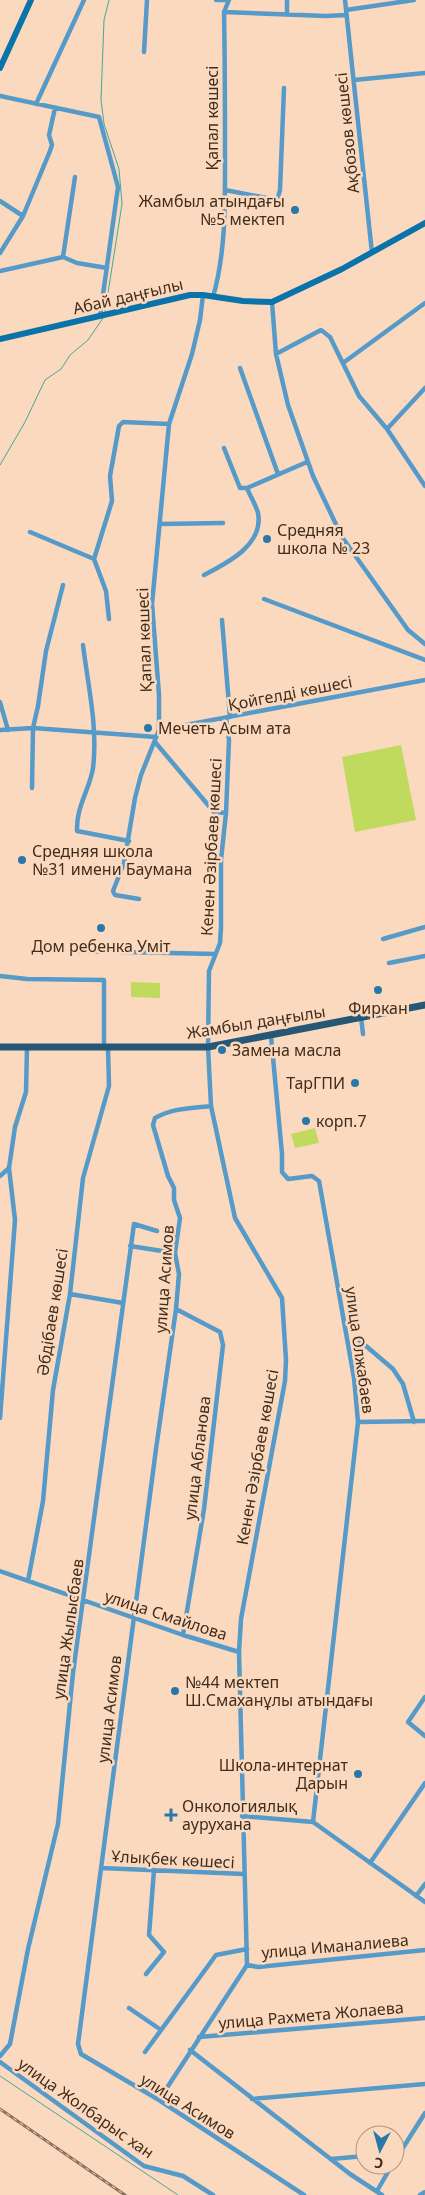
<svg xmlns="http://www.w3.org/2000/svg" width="425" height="2195" font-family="'Noto Sans',sans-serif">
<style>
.green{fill:#bfda5d}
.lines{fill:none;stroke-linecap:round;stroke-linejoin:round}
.stream{stroke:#45a897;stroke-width:1}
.street{stroke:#559ac8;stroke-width:4.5}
.secondary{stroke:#0973aa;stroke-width:6}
.primary{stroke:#265777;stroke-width:7}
.rail-casing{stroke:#8b715c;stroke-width:3}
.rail{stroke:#fbd9bf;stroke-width:1;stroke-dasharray:4;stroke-linecap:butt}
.poi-dot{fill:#2778a9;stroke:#fbd9bf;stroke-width:2}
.labels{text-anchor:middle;stroke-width:5;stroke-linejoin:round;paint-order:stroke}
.street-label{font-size:16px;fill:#422d1b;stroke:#fbd9bf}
.poi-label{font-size:16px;fill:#422d1b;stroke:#fbd9bf;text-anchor:start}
</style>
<rect width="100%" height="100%" fill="#fbd9bf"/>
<path class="green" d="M401 745 416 820 355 832 342 757Z
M131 982 160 983V998L131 997Z
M315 1128 319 1143 295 1148 291 1134Z"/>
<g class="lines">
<path class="stream" d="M105 312 122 204 119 169 104 124 101 100 104 20 109 0
M0 465 25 422 45 380 61 369 70 355 88 340 103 318
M0 2076 178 2195"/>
<path class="street" d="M216 0H229
M345 0 372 253
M346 10 414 0
M224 12 326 16 346 15
M287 14V0
M144 52 147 0
M354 80 425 73
M0 96 99 117 118 187 100 316
M36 104 84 0
M225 190 272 199 278 197 280 190 284 88
M0 201 23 216
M0 253 23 216 50 151 52 145 49 135 55 108
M63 257 75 177
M0 271 63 257 77 263 107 268
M213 297C226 252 225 203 225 157 225 108 225 60 224 12L229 0
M272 302 276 354 288 405 313 476 342 537 408 630 425 644
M276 354 321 330 330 337 359 396 387 429 425 486
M343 363 425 303
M240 368 278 474
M387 429 425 388
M224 448 240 488H247
M160 524 223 523
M30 532 94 559
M204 575C227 563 264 545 258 513 256 505 250 496 247 488L307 462
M264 599 425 660
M109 619 106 591 94 559 112 501 110 476 119 426 123 422 169 424
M222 620 230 717
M83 645C88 686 98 727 93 768 90 789 76 806 77 831L129 841
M0 702 8 730
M0 730 33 728 156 737
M159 730 425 680
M155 742 214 812 226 813
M32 788 33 728 38 706 46 651 63 585
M139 899 115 895 113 891 124 863 135 798 141 775 159 730V695L152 604 169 424 192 354 200 320 203 295
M383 939 425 927
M79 951 215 954
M389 963 425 956
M0 976 27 979 104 980V1048
M361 1017 363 1034
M271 1036 282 1154V1172L288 1179 312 1176 319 1181 354 1378 358 1422 313 1822
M211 1106C192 1108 172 1108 155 1118L153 1125 168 1176 174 1188V1200L180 1218 175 1253 179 1274 176 1309 156 1449 78 2044 81 2054 159 2100 304 2195
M0 1176 9 1168
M130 1246 175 1253
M70 1294 123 1303
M176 1309 220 1332 223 1345 204 1509 183 1635
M359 1340 393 1369 403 1384 414 1422
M0 1418 15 1220 9 1168 15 1127 26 1092 27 1047
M358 1422 425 1421
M0 1571 183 1635 239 1652
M28 1581 43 1501 53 1390 70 1294 83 1178 109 1086 108 1048
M425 1697 408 1722 425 1736
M242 1816 313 1822 425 1902
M370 1863 425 1783
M101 1868 244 1874
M416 1896 425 1884
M247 1965 258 1967 425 1950
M146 1974 164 1952 149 1935 154 1870
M129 2008 161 2030
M199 2037 425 2018
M190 2050 350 2174 382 2195
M145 2052 216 1955 247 1949
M0 2056 10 2044 28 1949 58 1824 73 1673 134 1224 157 1231
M0 2062 144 2166 183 2176 213 2195
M252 2099 425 2084
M159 2100 247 1965 239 1652 241 1619 285 1381 286 1360 282 1298 235 1218 211 1106 208 1047 209 971 220 943 221 927V860L226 813 229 740 226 718
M395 2154H399L425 2113
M331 2159 365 2156
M377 2191 392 2165
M420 2195 425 2192"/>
<path class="secondary" d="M0 68 31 0
M0 339 190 295H203L243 301 272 302 342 269 425 223"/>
<path class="primary" d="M0 1047H208L425 1005"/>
<defs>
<path id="rail" d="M0 2109 125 2195"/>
</defs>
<use href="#rail" class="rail-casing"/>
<use href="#rail" class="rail"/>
</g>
<g class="poi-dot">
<circle cx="295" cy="210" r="5"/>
<circle cx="267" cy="539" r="5"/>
<circle cx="148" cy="728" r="5"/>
<circle cx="22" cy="860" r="5"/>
<circle cx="101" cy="928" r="5"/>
<circle cx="378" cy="990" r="5"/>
<circle cx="222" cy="1050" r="5"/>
<circle cx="355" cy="1083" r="5"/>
<circle cx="306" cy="1121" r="5"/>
<circle cx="175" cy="1691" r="5"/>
<circle cx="358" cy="1774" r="5"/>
<path d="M168.5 1807.5h5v5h5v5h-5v5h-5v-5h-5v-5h5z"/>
</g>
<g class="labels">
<g class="street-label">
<text transform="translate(212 118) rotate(-90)" y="6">Қапал көшесі</text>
<text transform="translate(347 133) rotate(-96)" y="6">Ақбозов көшесі</text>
<text transform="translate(128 296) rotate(-13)" y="6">Абай даңғылы</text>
<text transform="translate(144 640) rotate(-92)" y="6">Қапал көшесі</text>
<text transform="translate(290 693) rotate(-11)" y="6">Қойгелді көшесі</text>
<text transform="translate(211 847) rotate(-87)" y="6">Кенен Әзірбаев көшесі</text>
<text transform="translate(256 1022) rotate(-9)" y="6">Жамбыл даңғылы</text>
<text transform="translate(164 1279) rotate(-86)" y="6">улица Асимов</text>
<text transform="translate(52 1312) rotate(-81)" y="6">Әбдібаев көшесі</text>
<text transform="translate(360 1350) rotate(82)" y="6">улица Олжабаев</text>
<text transform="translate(257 1457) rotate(-80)" y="6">Кенен Әзірбаев көшесі</text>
<text transform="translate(197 1458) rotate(-83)" y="6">улица Абланова</text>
<text transform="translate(166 1615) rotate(18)" y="6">улица Смайлова</text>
<text transform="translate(68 1629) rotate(-82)" y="6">улица Жылысбаев</text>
<text transform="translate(109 1709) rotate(-83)" y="6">улица Асимов</text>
<text transform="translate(173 1859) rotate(3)" y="6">Ұлықбек көшесі</text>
<text transform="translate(335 1946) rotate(-5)" y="6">улица Иманалиева</text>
<text transform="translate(311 2015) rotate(-5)" y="6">улица Рахмета Жолаева</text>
<text transform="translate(188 2106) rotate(32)" y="6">улица Асимов</text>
<text transform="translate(86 2108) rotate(35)" y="6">улица Жолбарыс хан</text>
</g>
<g class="poi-label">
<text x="285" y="207" text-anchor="end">Жамбыл атындағы<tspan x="285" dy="18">№5 мектеп</tspan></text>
<text x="277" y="536">Средняя<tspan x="277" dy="18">школа № 23</tspan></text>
<text x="158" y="734">Мечеть Асым ата</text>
<text x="32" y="857">Средняя школа<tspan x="32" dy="18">№31 имени Баумана</tspan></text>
<text x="101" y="952" text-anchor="middle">Дом ребенка Умiт</text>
<text x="378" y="1014" text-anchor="middle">Фиркан</text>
<text x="232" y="1056">Замена масла</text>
<text x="345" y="1089" text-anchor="end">ТарГПИ</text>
<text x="316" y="1127">корп.7</text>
<text x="185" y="1688">№44 мектеп<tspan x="185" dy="18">Ш.Смаханұлы атындағы</tspan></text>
<text x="348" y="1771" text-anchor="end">Школа-интернат<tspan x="348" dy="18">Дарын</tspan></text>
<text x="182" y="1812">Онкологиялық<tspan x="182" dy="18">аурухана</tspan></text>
</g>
</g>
<g transform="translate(380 2150) rotate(186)"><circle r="24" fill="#fbd9bf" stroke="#b1947d"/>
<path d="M0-4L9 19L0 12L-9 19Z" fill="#2778a9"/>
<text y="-8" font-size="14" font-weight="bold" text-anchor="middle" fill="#422d1b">С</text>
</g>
</svg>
